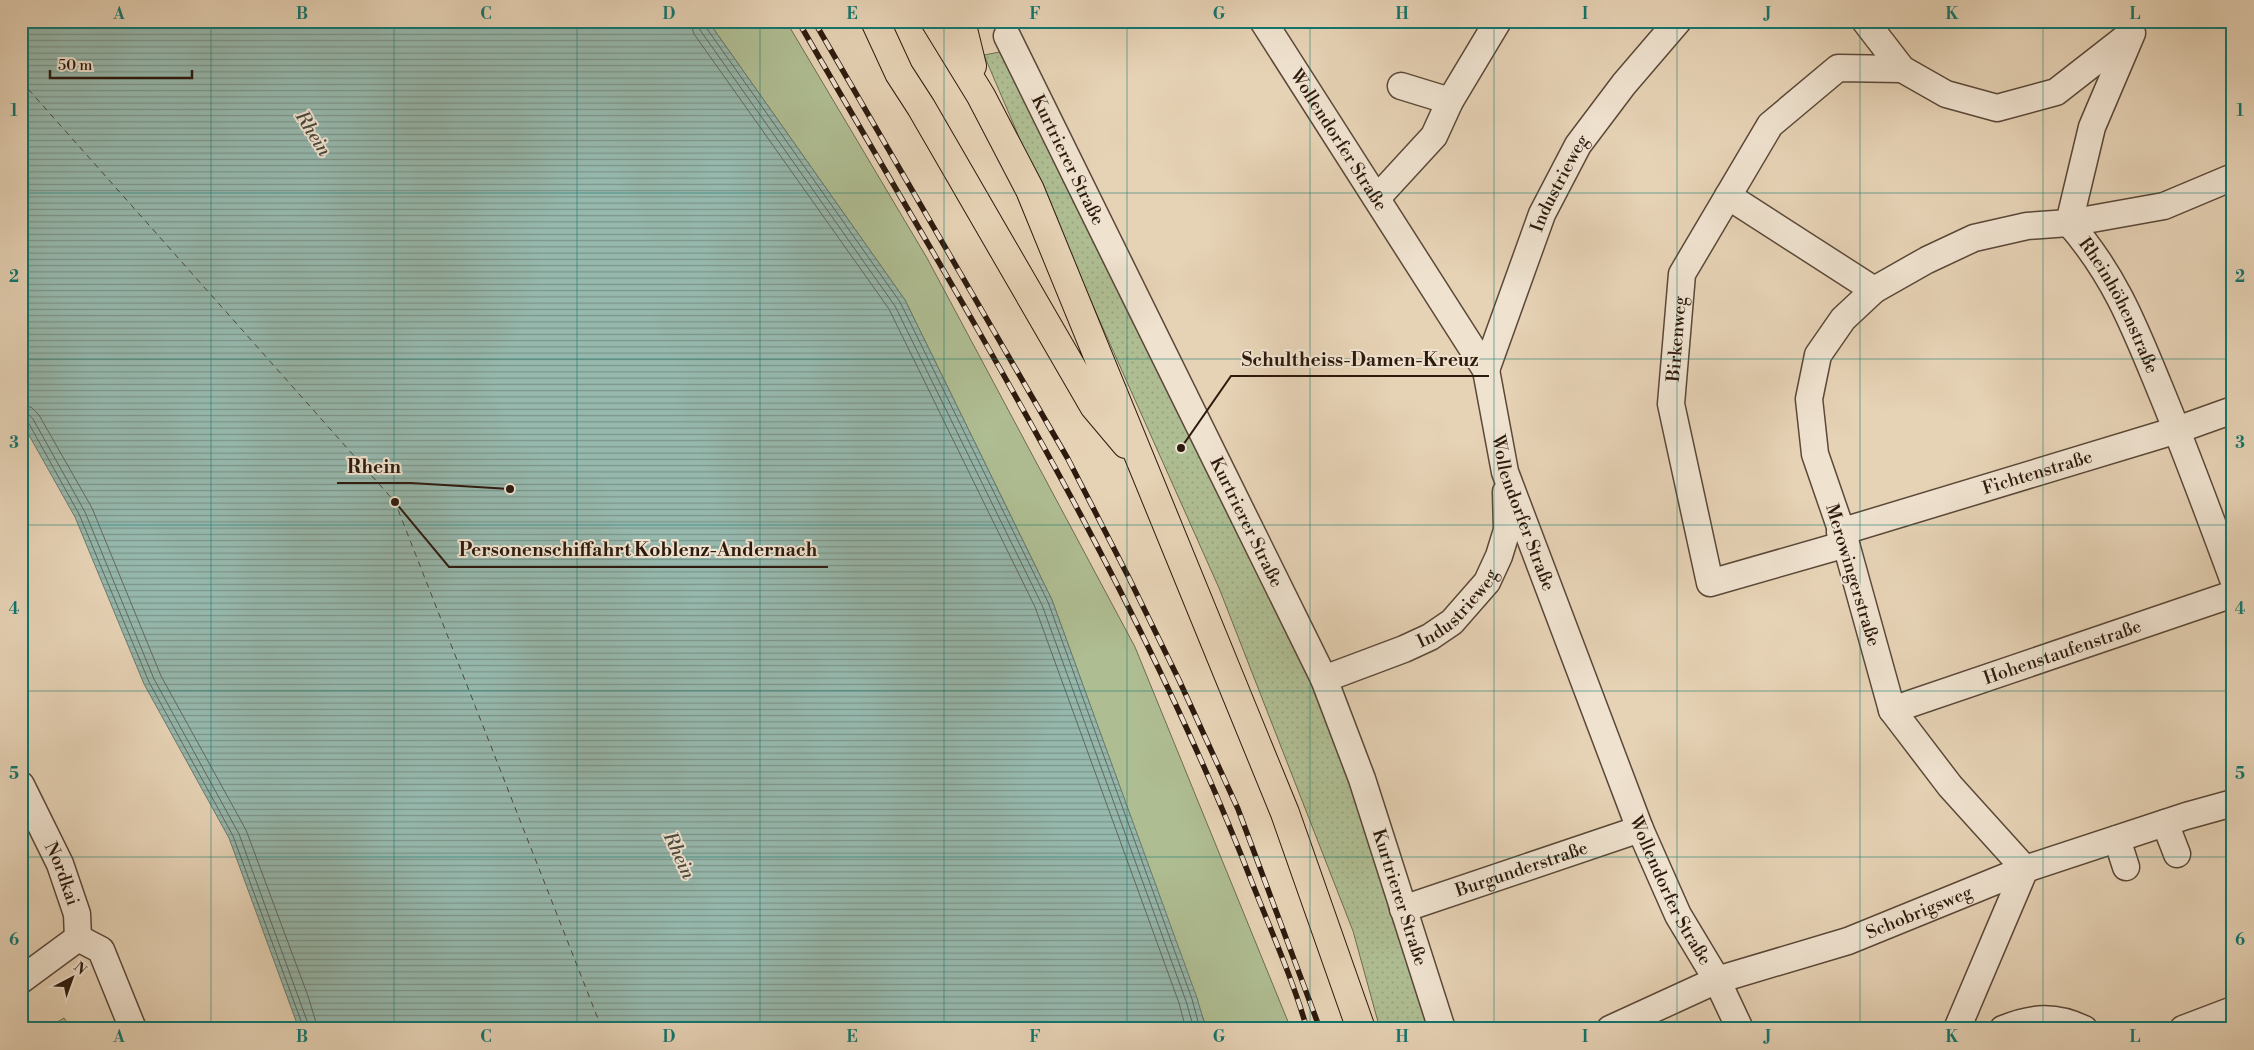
<svg xmlns="http://www.w3.org/2000/svg" width="2254" height="1050" font-family="'Libre Bodoni',serif">
<style>
.green{fill:#afbd92;stroke:#6e6c50}
.park{fill:url(#park-dots);stroke:#6e6c50}
.water{fill:url(#water-rules);stroke:#6c796d}
.lines{fill:none;stroke-linecap:round;stroke-linejoin:round}
.shore{stroke:#62695e;stroke-width:1}
.ferry{stroke:#4c493e;stroke-width:1;stroke-dasharray:6 5;stroke-linecap:butt}
.minor-casing{stroke:#5b4838;stroke-width:29}
.major-casing{stroke:#2d1a0e;stroke-width:30}
.minor{stroke:#efe2cf;stroke-width:26}
.major{stroke:#e6d2b5;stroke-width:28}
.rail-casing{stroke:#2d1a0e;stroke-width:5.5}
.rail{stroke:#efe2cf;stroke-width:4;stroke-dasharray:11;stroke-linecap:butt}
.grid{fill:none;stroke:#0f766e;stroke-width:1;stroke-opacity:0.55}
.labels{text-anchor:middle;stroke-width:4;stroke-linejoin:round;paint-order:stroke}
.street-label{font-size:18px;fill:#2d1a0e;stroke:#efe2cf}
.water-label{font-size:19px;font-style:italic;fill:#4c493e;stroke:#efe2cf}
.leader{fill:none;stroke:#2d1a0e;stroke-width:2}
.callout-dot{fill:#2d1a0e;stroke:#efe2cf;stroke-width:2}
.callout-label{font-size:19px;text-anchor:middle;font-weight:bold;fill:#2d1a0e;stroke:#efe2cf;stroke-width:4;stroke-linejoin:round;paint-order:stroke}
.neatline{fill:none;stroke:#0f766e;stroke-width:2}
.grid-label{font-size:16px;text-anchor:middle;font-weight:bold;fill:#0f766e}
</style>
<defs>
<pattern id="park-dots" width="8" height="8" patternUnits="userSpaceOnUse" patternTransform="scale(1.25)"><rect width="8" height="8" fill="#afbd92"/><path d="M2 2h.1M6 6h.1" fill="none" stroke="#97a27d" stroke-width="1.8" stroke-linecap="round"/></pattern>
<pattern id="water-rules" width="6" height="5" patternUnits="userSpaceOnUse" patternTransform="scale(1.25)"><rect width="6" height="5" fill="#96b8ad"/><path d="M0 2.5h6" fill="none" stroke="#7b958b"/></pattern>
</defs>
<rect width="100%" height="100%" fill="#e6d2b5"/>
<filter id="stains"><feTurbulence type="fractalNoise" baseFrequency=".004" numOctaves="4"/><feColorMatrix values="0 0 0 0 .2 0 0 0 0 .09 0 0 0 0 .02 0 0 0 .5 -.17"/></filter>
<radialGradient id="worn" r=".72"><stop offset=".6" stop-color="#630" stop-opacity="0"/><stop offset="1" stop-color="#630" stop-opacity=".3"/></radialGradient>
<path class="green" d="M708 21H786L927 258 1135 647 1291 1029H1207L1052 600 905 300Z
M64 1018 72 1029H46Z"/>
<path class="park" d="M1005 51 1321 688 1438 1029H1380L1353 931 1219 588 1048 205 984 55Z"/>
<path class="water" d="M21 21H708L905 300 1052 600 1197 998 1206 1029H299L229 838 144 684 75 517 21 421Z"/>
<g class="lines">
<path class="shore" d="M690 21 694 34 889 309 1035 607 1179 1003 1186 1029
M698 21 700 30 895 306 1042 605 1186 1001 1194 1029
M704 21 705 26 900 302 1048 602 1192 999 1200 1029
M21 406 31 407 39 415 92 508 161 676 246 830 308 996 318 1029
M21 413 28 414 33 419 85 512 154 679 239 834 310 1029
M21 419 28 422 79 514 149 682 233 836 304 1029"/>
<path class="ferry" d="M21 81 395 502 602 1029"/>
<defs>
<g id="minor">
<path id="s1" d="M1263 21 1486 370 1505 472 1640 829 1678 915 1717 980 1740 1029"/>
<path d="M1865 21 1902 69 1946 94 1997 108 2056 92 2129 35"/>
<path id="s2" d="M2132 33 2092 127 2069 223C2113 273 2133 323 2158 384 2185 449 2209 514 2233 579"/>
<path id="s3" d="M1007 36 1324 679 1362 779 1442 1029"/>
<path d="M1401 86 1450 101"/>
<path d="M1728 196 1874 290"/>
<path d="M1377 198 1434 136 1450 101 1498 21"/>
<path id="s4" d="M1486 370 1542 214 1578 145 1624 84 1678 21"/>
<path id="s5" d="M1840 532 2177 430 2233 410"/>
<path id="s6" d="M1846 544 1710 583 1671 404 1682 274 1770 125 1838 68 1902 69"/>
<path id="s7" d="M1324 679 1404 649 1430 637 1452 622 1487 582 1499 556 1507 530 1506 492"/>
<path id="s8" d="M1892 710 2233 594"/>
<path id="s9" d="M21 785 60 864 77 914 78 938"/>
<path d="M2165 823 2177 854"/>
<path d="M2117 839 2126 867"/>
<path id="s10" d="M1403 909 1640 829"/>
<path d="M78 938 101 950 133 1029"/>
<path d="M21 980 78 938"/>
<path id="s11" d="M1610 1029 1717 980 1848 941 2025 869 2186 816 2233 803"/>
<path d="M1957 1029 2025 869 1950 786 1892 710 1846 544 1815 454 1809 399 1818 355 1843 319 1874 290 1927 260 1974 238 2027 226 2069 223 2164 206 2233 177"/>
<path d="M2003 1029C2032 1017 2055 1015 2084 1029"/>
<path d="M2183 1029 2233 1010"/>
</g>
<path id="major" d="M875 21 899 73 921 107 1094 406 1126 444
M935 21 981 96 1030 190 1285 813 1361 1029
M961 21 972 66"/>
</defs>
<use href="#minor" class="minor-casing"/>
<use href="#major" class="major-casing"/>
<use href="#minor" class="minor"/>
<use href="#major" class="major"/>
<defs>
<path id="rail" d="M798 21C961 303 1135 580 1253 885 1272 933 1293 980 1307 1029
M814 21 1068 459 1129 578 1179 680 1238 809 1320 1029"/>
</defs>
<use href="#rail" class="rail-casing"/>
<use href="#rail" class="rail"/>
</g>
<path class="grid" d="M211 21V1029M394 21V1029M577 21V1029M760 21V1029M944 21V1029M1127 21V1029M1310 21V1029M1494 21V1029M1677 21V1029M1860 21V1029M2043 21V1029M21 193H2233M21 359H2233M21 525H2233M21 691H2233M21 857H2233"/>
<g class="labels">
<g class="street-label">
<text dy="6" stroke="none"><textPath href="#s1" startOffset="141">Wollendorfer Straße</textPath></text>
<text dy="6" stroke="none"><textPath href="#s3" startOffset="138">Kurtrierer Straße</textPath></text>
<text dy="6" stroke="none"><textPath href="#s4" startOffset="201">Industrieweg</textPath></text>
<text dy="6" stroke="none"><textPath href="#s2" startOffset="298">Rheinhöhenstraße</textPath></text>
<text dy="6" stroke="none"><textPath href="#s6" startOffset="390">Birkenweg</textPath></text>
<text dy="6" stroke="none"><textPath href="#s5" startOffset="206">Fichtenstraße</textPath></text>
<text dy="6" stroke="none"><textPath href="#s1" startOffset="562">Wollendorfer Straße</textPath></text>
<text dy="6" stroke="none"><textPath href="#s3" startOffset="542">Kurtrierer Straße</textPath></text>
<text transform="translate(1853 575) rotate(73)" y="6">Merowingerstraße</text>
<text dy="6" stroke="none"><textPath href="#s7" startOffset="154">Industrieweg</textPath></text>
<text dy="6" stroke="none"><textPath href="#s8" startOffset="180">Hohenstaufenstraße</textPath></text>
<text dy="6" stroke="none"><textPath href="#s10" startOffset="125">Burgunderstraße</textPath></text>
<text dy="6" stroke="none"><textPath href="#s9" startOffset="98">Nordkai</textPath></text>
<text dy="6" stroke="none"><textPath href="#s1" startOffset="968">Wollendorfer Straße</textPath></text>
<text dy="6" stroke="none"><textPath href="#s3" startOffset="948">Kurtrierer Straße</textPath></text>
<text dy="6" stroke="none"><textPath href="#s11" startOffset="331">Schobrigsweg</textPath></text>
</g>
<g class="water-label">
<text transform="translate(314 133) rotate(58)" y="7">Rhein</text>
<text transform="translate(680 855) rotate(65)" y="7">Rhein</text>
</g>
</g>
<path class="leader" d="M1181 448L1231 376H1489M510 489L411 483H337M395 502L449 567H828"/>
<g class="callout-dot">
<circle cx="1181" cy="448" r="5"/>
<circle cx="510" cy="489" r="5"/>
<circle cx="395" cy="502" r="5"/>
</g>
<g class="callout-label">
<text x="1360" y="366">Schultheiss-Damen-Kreuz</text>
<text x="374" y="473">Rhein</text>
<text x="638" y="556">Personenschiffahrt Koblenz-Andernach</text>
</g>
<rect width="2254" height="1050" fill="none" stroke="#e6d2b5" stroke-width="55"/>
<g transform="translate(72 978) rotate(41)" stroke="#efe2cf" stroke-width="4" paint-order="stroke">
<path d="M0-4L9 19L0 12L-9 19Z" fill="#2d1a0e"/>
<text y="-8" font-size="14" font-weight="bold" text-anchor="middle" fill="#2d1a0e">N</text>
</g>
<path d="M50 70v8h142v-8" fill="none" stroke="#2d1a0e" stroke-width="2.5"/>
<text x="58" y="70" font-size="15" fill="#2d1a0e" stroke="#efe2cf" stroke-width="4" paint-order="stroke">50 m</text>
<rect x="28" y="28" width="2198" height="994" class="neatline"/>
<g class="grid-label">
<text x="119" y="19">A</text>
<text x="302" y="19">B</text>
<text x="486" y="19">C</text>
<text x="669" y="19">D</text>
<text x="852" y="19">E</text>
<text x="1035" y="19">F</text>
<text x="1219" y="19">G</text>
<text x="1402" y="19">H</text>
<text x="1585" y="19">I</text>
<text x="1768" y="19">J</text>
<text x="1952" y="19">K</text>
<text x="2135" y="19">L</text>
<text x="14" y="116">1</text>
<text x="2240" y="116">1</text>
<text x="14" y="282">2</text>
<text x="2240" y="282">2</text>
<text x="14" y="448">3</text>
<text x="2240" y="448">3</text>
<text x="14" y="614">4</text>
<text x="2240" y="614">4</text>
<text x="14" y="779">5</text>
<text x="2240" y="779">5</text>
<text x="14" y="945">6</text>
<text x="2240" y="945">6</text>
<text x="119" y="1042">A</text>
<text x="302" y="1042">B</text>
<text x="486" y="1042">C</text>
<text x="669" y="1042">D</text>
<text x="852" y="1042">E</text>
<text x="1035" y="1042">F</text>
<text x="1219" y="1042">G</text>
<text x="1402" y="1042">H</text>
<text x="1585" y="1042">I</text>
<text x="1768" y="1042">J</text>
<text x="1952" y="1042">K</text>
<text x="2135" y="1042">L</text>
</g>
<rect width="100%" height="100%" filter="url(#stains)"/>
<rect width="100%" height="100%" fill="url(#worn)"/>
</svg>
